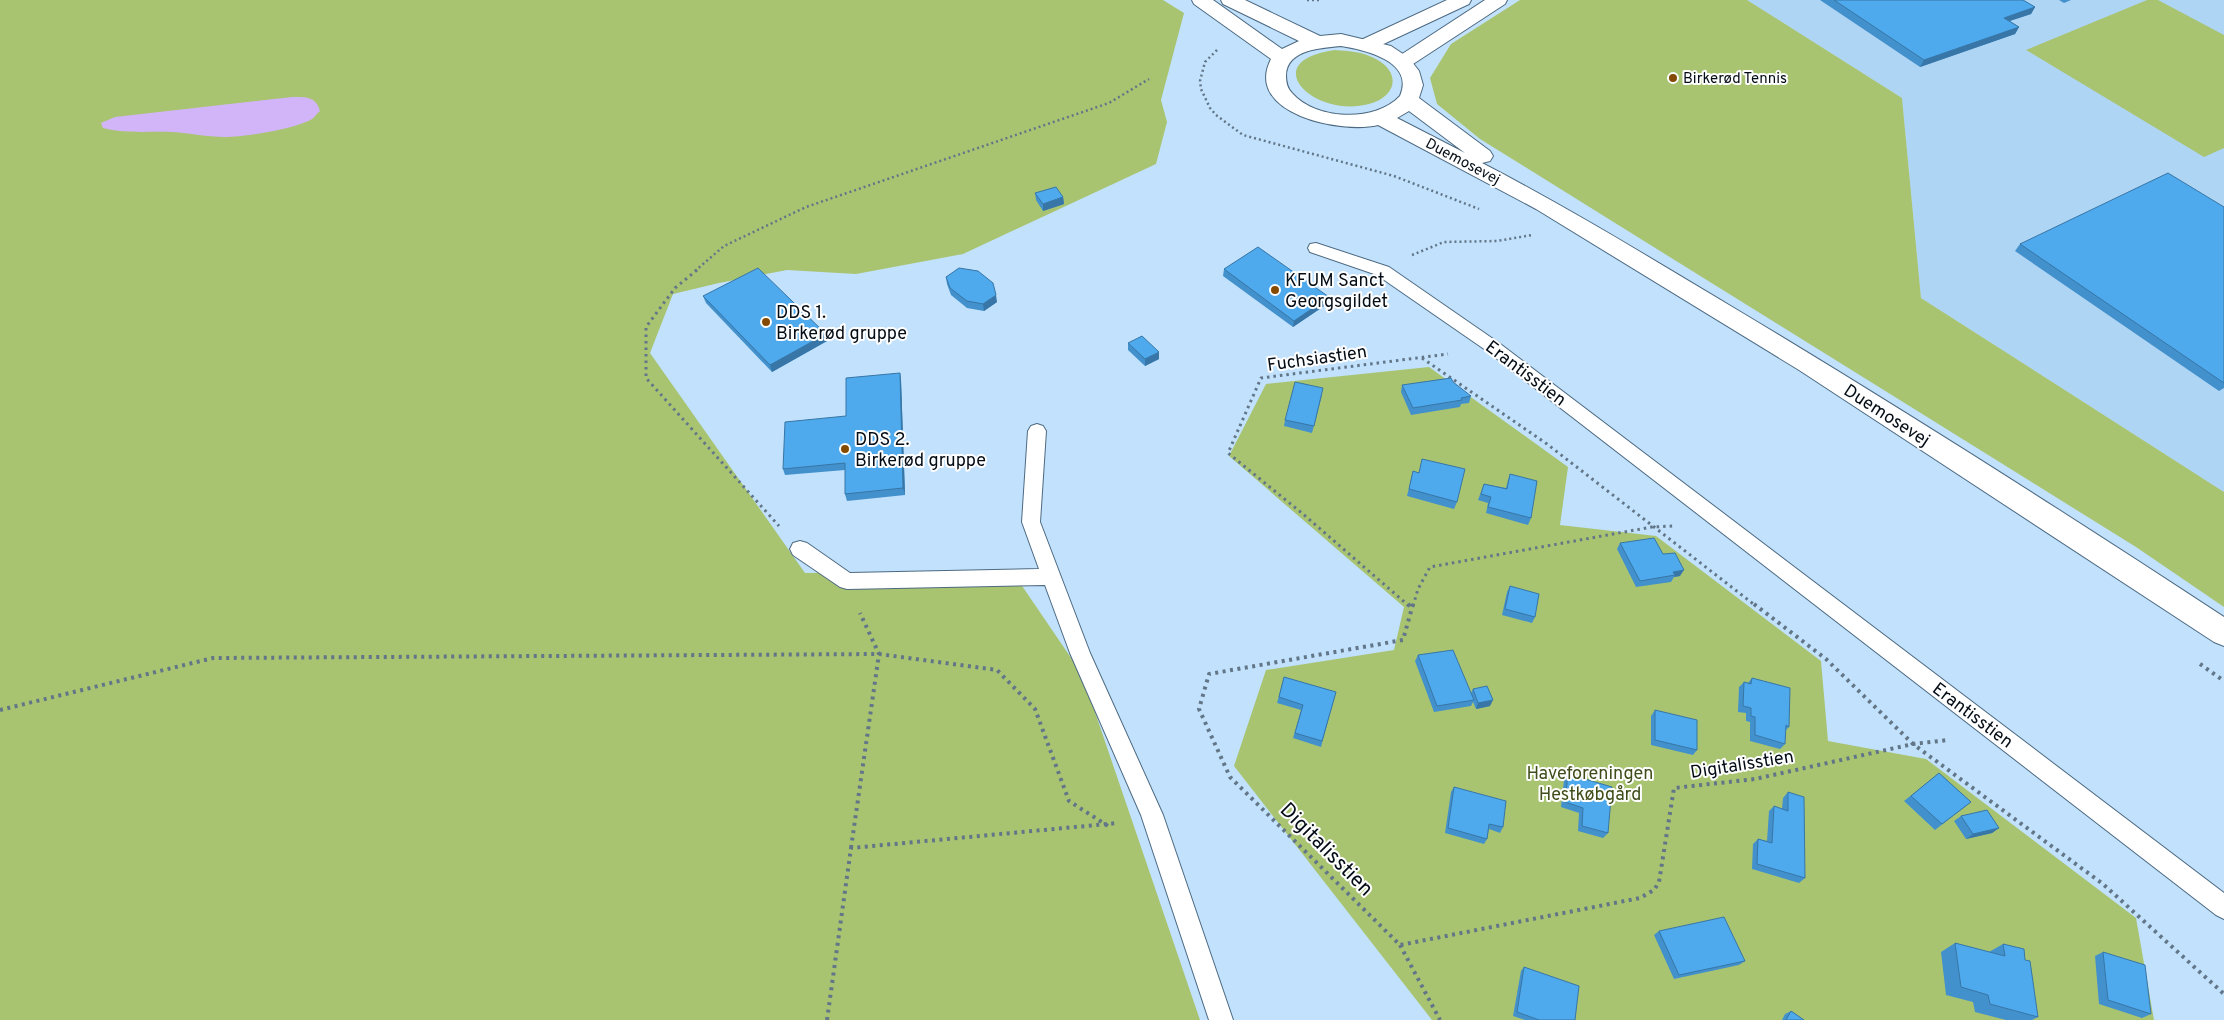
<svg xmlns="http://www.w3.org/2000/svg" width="2224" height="1020" font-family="Overpass,sans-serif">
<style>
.built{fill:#afd5f5}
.green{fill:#a9c471}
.water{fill:#d2b4f9}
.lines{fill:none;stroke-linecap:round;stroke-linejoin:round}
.service-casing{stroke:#4d6a82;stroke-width:2}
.minor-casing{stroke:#4d6a82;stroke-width:2}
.tertiary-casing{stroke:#4d6a82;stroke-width:2}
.path-far2{stroke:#627688;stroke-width:2.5;stroke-dasharray:2 3;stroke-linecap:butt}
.path-far1{stroke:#627688;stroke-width:3;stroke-dasharray:2.5 4;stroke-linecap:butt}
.path{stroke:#627688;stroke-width:4;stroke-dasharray:3 4.5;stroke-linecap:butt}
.service{fill:#fff;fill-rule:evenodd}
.minor{fill:#fff;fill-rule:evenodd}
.tertiary{fill:#fff;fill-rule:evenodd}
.wall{fill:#4391cc}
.shaded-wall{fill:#3776a6}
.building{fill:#4ea9ed;stroke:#3776a6}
.poi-dot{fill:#844b00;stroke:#fefefe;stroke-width:2}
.labels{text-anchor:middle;stroke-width:4;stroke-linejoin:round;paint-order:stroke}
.far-poi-label{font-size:15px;fill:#040d16;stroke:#fefefe;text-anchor:start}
.far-street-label{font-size:15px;fill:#040d16;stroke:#fefefe}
.poi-label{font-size:18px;fill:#040d16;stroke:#fefefe;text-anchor:start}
.street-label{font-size:18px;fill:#040d16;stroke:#fefefe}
.park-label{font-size:18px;fill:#3e4d19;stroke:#fefefe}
.near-street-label{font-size:21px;fill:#040d16;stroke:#fefefe}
</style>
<rect width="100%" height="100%" fill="#c1e1fc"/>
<path class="built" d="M1747 0H2224V492L1921 298 1902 98Z"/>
<path class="green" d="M0 0H1163L1184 13 1161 100 1167 122 1156 164 963 254 856 274 787 270 719 283 673 294 650 353 805 573 1012 571 1082 674 1200 1020H0Z
M1520 0H1747L1902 98 1921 298 2224 492V607L2136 547 1480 139 1437 104 1430 78 1451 44Z
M2147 0H2158L2224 35V148L2204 157 2026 50Z
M1335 50C1350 51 1363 52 1376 59 1402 73 1396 97 1369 104 1314 119 1255 61 1335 50Z
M1429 367 1568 467 1560 525 1656 536 1821 661 1828 741 1926 759 2136 918 2154 1020H1432L1234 766 1266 670 1394 650 1404 607 1229 456 1266 384Z"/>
<path class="water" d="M292 97C305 97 316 96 320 111 317 113 315 117 312 119 295 129 245 137 225 137 207 137 190 133 172 132 147 131 128 134 103 128L101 123 115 117Z"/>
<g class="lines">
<defs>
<path id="service" d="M1316 243 1389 267 1499 343 2224 893V919L2216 915 1487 351 1377 275 1310 252 1308 248 1310 244Z
M1037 424 1043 426 1046 431 1040 522 1090 653 1163 815 1233 1020H1209L1141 815 1070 653 1045 585 847 589 840 587 793 555 790 549 793 543 800 541 807 543 850 573 1039 569 1022 522 1028 431 1031 426Z"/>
<path id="minor" d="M1447 0H1471L1469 4 1375 48 1368 50 1361 48 1358 44 1361 40Z
M1485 0H1507L1505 4 1410 66 1403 68 1396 66 1393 62 1396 58Z"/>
<path id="tertiary" d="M1192 0H1213L1282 49 1299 41 1223 4 1221 0H1245L1320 36 1341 34 1391 46 1409 58 1419 71 1423 85 1419 98 1490 151 1493 156 1490 161 1482 163C1567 207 1647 256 1729 305 1896 405 2061 510 2224 617V646L2214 642 1799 370 1536 209 1378 125C1342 134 1243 114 1271 59L1194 4ZM1341 46C1365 50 1415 61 1400 96 1375 123 1315 120 1292 93 1287 88 1286 82 1286 75 1287 49 1322 48 1341 46ZM1409 111 1465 153 1397 118Z"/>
</defs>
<use href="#service" class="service-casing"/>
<use href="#minor" class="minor-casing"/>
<use href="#tertiary" class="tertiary-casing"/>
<path class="path-far2" d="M1307 0H1319
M1217 50 1205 62 1200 81 1201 89 1210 108 1216 115 1243 135 1394 176 1479 209
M1412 255 1444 242 1497 241 1532 235
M695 271 724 246 806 207 1109 103 1149 79"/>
<path class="path-far1" d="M697 270 675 288 646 327V378L779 526
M1422 358 1547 444 1756 606
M1409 606 1303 514 1228 453 1261 378 1448 354
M1413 606 1418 589 1430 567 1652 527 1673 526"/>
<path class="path" d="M1408 604 1412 608
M1413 604 1403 640 1209 674 1199 709 1230 777 1400 945 1640 898 1654 890 1659 882 1674 788 1755 779 1913 744 1948 740
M1754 604 1826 659 1913 744 2103 884 2224 994
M2200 664 2224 681
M0 710 213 658 879 654 997 670 1035 709 1069 801 1108 826
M851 848 879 654 860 613
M1400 945 1440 1020
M827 1020 851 848 1118 823"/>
<use href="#service" class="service"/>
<use href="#minor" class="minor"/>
<use href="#tertiary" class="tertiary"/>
</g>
<path class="wall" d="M1820 0H2023L2035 7 2031 14 2010 21 2019 27 2015 34 1920 67Z
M2059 0H2071L2064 3Z
M1035 193 1063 197 1064 204 1043 211 1036 200Z
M2224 207V388L2219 391 2015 251 2020 244Z
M1224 269 1329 297 1327 304 1293 327 1223 276Z
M946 277 997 302 984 311 967 308 951 295 947 284Z
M703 296 827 341 772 372 706 303Z
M1128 343 1159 359 1145 366 1128 350Z
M900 373 901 380 905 495 847 501 845 494V470L785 475 783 469 846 416Z
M1402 385 1471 396 1469 403 1461 404 1460 407 1411 415 1401 392Z
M1322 395 1312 433 1284 426 1285 420Z
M1413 471 1419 473 1457 502 1454 509 1407 496Z
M1510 474 1531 518 1528 525 1486 513 1488 503 1478 500 1484 484 1506 488 1508 480Z
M1620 543 1663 554 1680 576 1674 577 1671 582 1636 587 1617 549Z
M1510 586 1535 617 1532 623 1502 615 1507 592Z
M1418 655 1471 693 1473 689 1490 706 1476 709 1473 702 1471 706 1434 712 1415 661Z
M1284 677 1336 692 1321 747 1293 738 1301 710 1277 703Z
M1752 678 1789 727 1785 731V744L1780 749 1750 741V722L1746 721V713L1738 712 1739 687 1744 682 1748 683Z
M1655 710 1697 750 1693 755 1651 745V716Z
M1939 773 1971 802 1935 830 1904 801Z
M1568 774 1608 833 1603 838 1578 831 1579 813 1561 807 1564 780Z
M1454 787 1503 827 1500 833 1489 829 1487 839 1484 844 1445 833 1451 792Z
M1788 792 1805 878 1799 883 1752 869 1753 844 1758 839 1767 841 1769 811 1774 806 1782 809 1783 798Z
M1961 816 1999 828 1992 833 1966 839 1954 821Z
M1659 931 1745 961 1739 965 1674 979 1654 935Z
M1955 943 1989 952 2003 944 2025 960 2038 1017 2032 1020H2006L1975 1012 1973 1002 1946 995 1941 952Z
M2103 952 2151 1014 2142 1018 2099 1004 2095 956Z
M1524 967 1575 1020H1525L1513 1016 1521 971Z
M1791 1011 1804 1020H1782L1785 1014Z"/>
<path class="shaded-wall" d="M2035 7 2031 14 2000 24 2004 18Z
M2019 27 2015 34 1920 67 1924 60Z
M1063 197 1064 204 1043 211V204Z
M996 295 997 302 984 311 983 304Z
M1329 297 1327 304 1293 327 1294 321Z
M826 334 827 341 772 372 770 365Z
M1159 352V359L1145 366V359Z
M900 373 901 380 905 495 903 488Z
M1684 570 1680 576 1674 577 1675 575 1673 572Z
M1493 700 1490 706 1476 709 1478 703Z
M1999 828 1992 833 1966 839 1973 834Z"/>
<path class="building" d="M1834 0H2023L2035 7 2004 18 2019 27 1924 60Z
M2168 173 2224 207V383L2020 244Z
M1056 187 1063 197 1043 204 1035 193Z
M1258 247 1329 297 1294 321 1224 269Z
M758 268 826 334 770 365 703 296Z
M959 268 978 271 993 283 996 295 983 304 967 301 950 288 946 277Z
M1142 336 1159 352 1145 359 1128 343Z
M900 373 903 488 845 494V463L783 469 785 422 846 416V378Z
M1451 378 1453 382 1471 396 1461 398 1462 400 1413 408 1402 385Z
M1295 382 1323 388 1314 426 1285 420Z
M1422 459 1465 469 1457 502 1409 489 1413 471 1419 473Z
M1510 474 1537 481 1531 518 1488 507 1491 497 1481 494 1484 484 1507 489Z
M1654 538 1663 554 1675 553 1684 570 1673 572 1675 575 1640 581 1620 543Z
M1510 586 1539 594 1535 617 1505 609Z
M1453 650 1474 700 1437 706 1418 655Z
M1284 677 1336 692 1322 741 1295 733 1303 705 1279 697Z
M1752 678 1790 688 1789 727 1786 725 1785 744 1755 735V717L1751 716V708L1743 706 1744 682 1751 684Z
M1487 686 1493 700 1478 703 1473 689Z
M1655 710 1697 720V750L1655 740Z
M1939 773 1971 802 1942 824 1911 796Z
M1568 774 1612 787 1608 833 1582 826 1583 808 1565 802Z
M1454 787 1506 801 1503 827 1489 824 1487 839 1448 828Z
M1788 792 1804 797 1805 878 1757 864 1758 839 1772 843 1774 806 1788 811Z
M1987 810 1999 828 1973 834 1961 816Z
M1724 917 1745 961 1679 975 1659 931Z
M1955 943 2005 956 2003 944 2024 949 2025 960 2030 961 2038 1017 1990 1004 1988 995 1961 987Z
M2103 952 2145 965 2151 1014 2108 1000Z
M1524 967 1579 986 1575 1020H1539L1517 1012Z
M1791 1011 1804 1020H1786Z"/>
<g class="poi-dot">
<circle cx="1673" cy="78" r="5"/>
<circle cx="1275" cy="290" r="5"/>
<circle cx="766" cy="322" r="5"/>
<circle cx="845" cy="449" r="5"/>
</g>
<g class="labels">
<g class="far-poi-label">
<text x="1683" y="83">Birkerød Tennis</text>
</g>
<g class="far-street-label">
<text transform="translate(1463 161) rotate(28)" y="5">Duemosevej</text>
</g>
<g class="poi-label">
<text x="1285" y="286">KFUM Sanct<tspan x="1285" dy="21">Georgsgildet</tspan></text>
<text x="776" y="318">DDS 1.<tspan x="776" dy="21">Birkerød gruppe</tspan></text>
<text x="855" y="445">DDS 2.<tspan x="855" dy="21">Birkerød gruppe</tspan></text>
</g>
<g class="street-label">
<text transform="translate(1317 358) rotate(-8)" y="6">Fuchsiastien</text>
<text transform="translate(1526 373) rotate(37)" y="6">Erantisstien</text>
<text transform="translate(1887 415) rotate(33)" y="6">Duemosevej</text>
<text transform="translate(1973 715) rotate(37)" y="6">Erantisstien</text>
<text transform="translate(1742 764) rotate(-9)" y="6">Digitalisstien</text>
</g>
<g class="park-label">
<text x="1590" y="779">Haveforeningen<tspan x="1590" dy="21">Hestkøbgård</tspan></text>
</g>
<g class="near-street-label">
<text transform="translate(1327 849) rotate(45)" y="7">Digitalisstien</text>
</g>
</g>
</svg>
